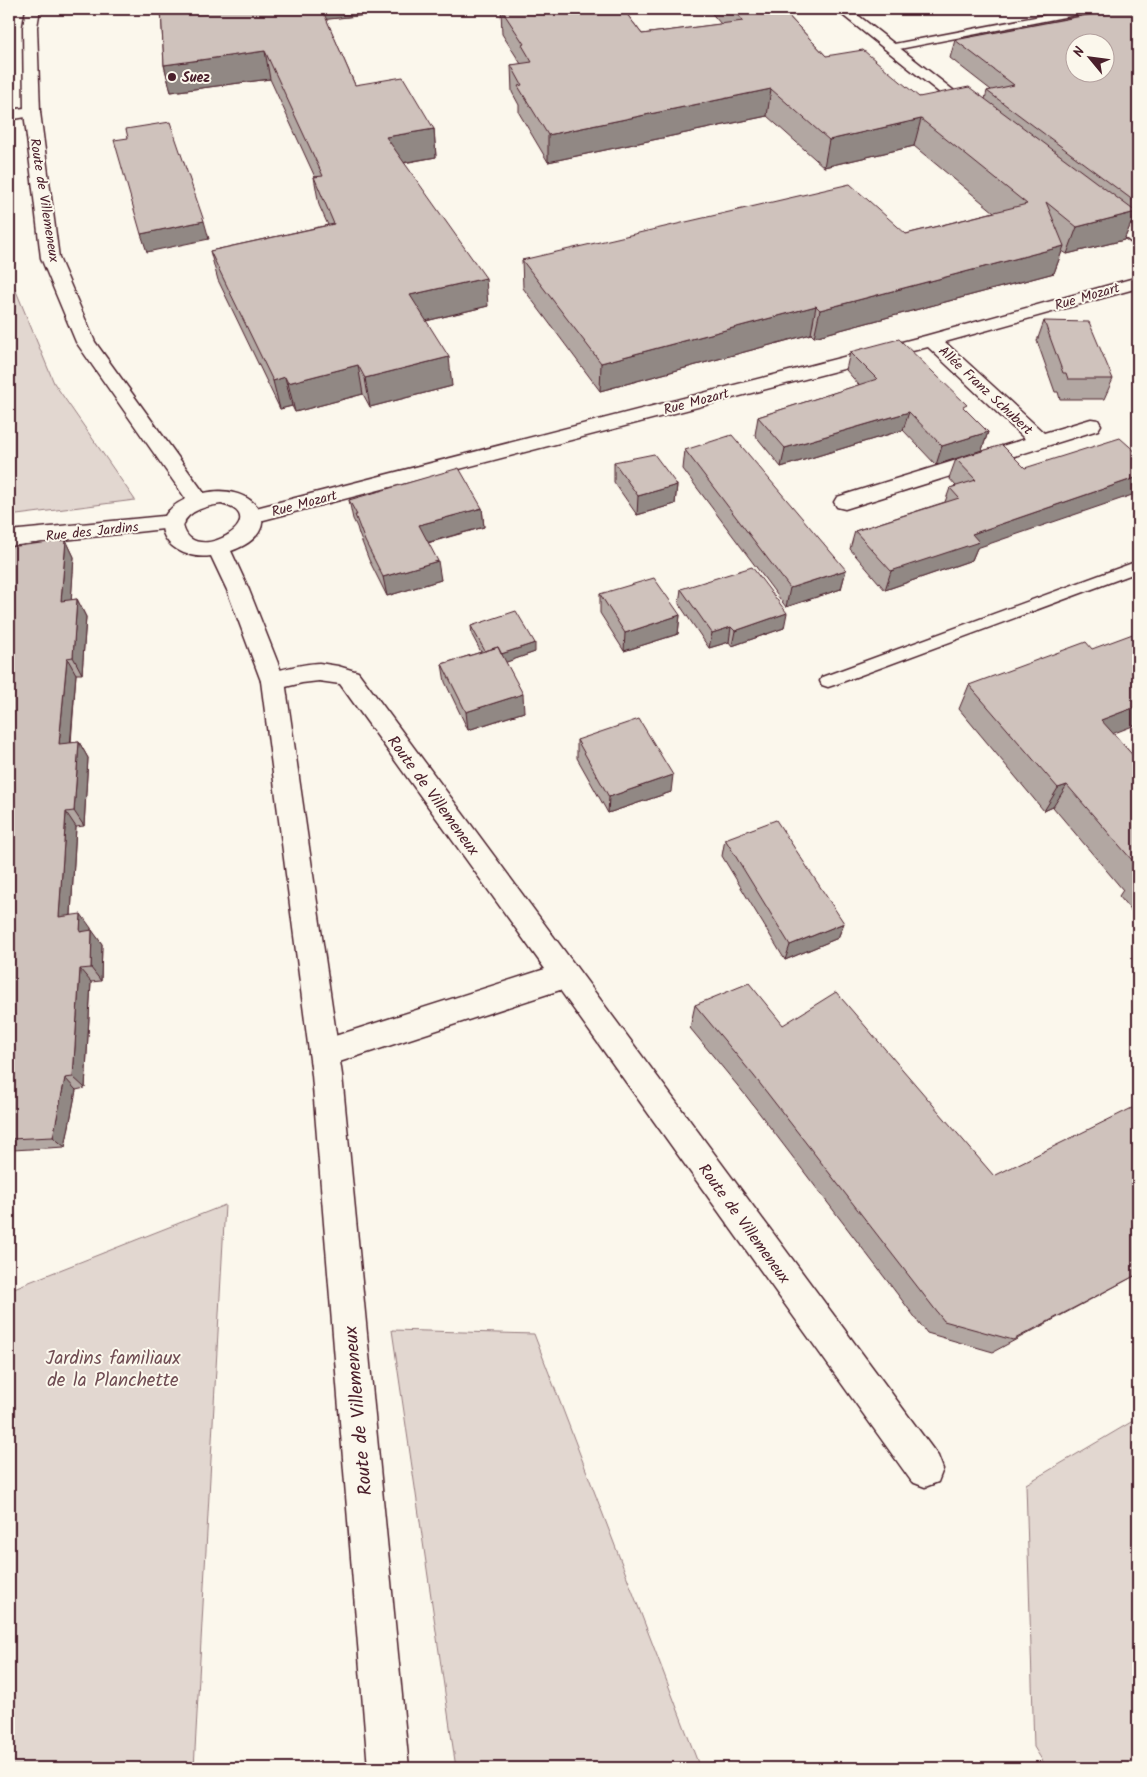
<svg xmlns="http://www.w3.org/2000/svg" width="1147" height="1777" font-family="Kalam,sans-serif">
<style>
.green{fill:#e2d7d0;stroke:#967b7e}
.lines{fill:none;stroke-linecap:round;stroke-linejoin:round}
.service-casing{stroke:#4a1f2b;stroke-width:3}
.minor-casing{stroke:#4a1f2b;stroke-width:3}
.secondary-casing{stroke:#4a1f2b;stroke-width:3}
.service{fill:#fbf7ec;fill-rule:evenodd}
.minor{fill:#fbf7ec;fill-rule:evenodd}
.secondary{fill:#fbf7ec;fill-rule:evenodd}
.wall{fill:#b2a7a2;stroke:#4a1f2b}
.shaded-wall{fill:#918884;stroke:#4a1f2b}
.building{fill:#cfc2bc;stroke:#4a1f2b;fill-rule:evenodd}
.poi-dot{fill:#4a1f2b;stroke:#fbf7ec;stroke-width:2}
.labels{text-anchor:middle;stroke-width:4;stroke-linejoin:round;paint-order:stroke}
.far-poi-label{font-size:14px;font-weight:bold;fill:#4a1f2b;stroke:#fbf7ec;text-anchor:start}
.far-street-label{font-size:14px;fill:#4a1f2b;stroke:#fbf7ec}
.street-label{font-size:16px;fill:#4a1f2b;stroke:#fbf7ec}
.near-park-label{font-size:19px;fill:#704d54;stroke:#fbf7ec}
.near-street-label{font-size:19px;fill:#4a1f2b;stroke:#fbf7ec}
</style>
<rect width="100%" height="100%" fill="#fbf7ec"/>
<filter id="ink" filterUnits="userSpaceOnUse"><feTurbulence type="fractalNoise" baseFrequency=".02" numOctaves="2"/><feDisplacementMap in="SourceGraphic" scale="10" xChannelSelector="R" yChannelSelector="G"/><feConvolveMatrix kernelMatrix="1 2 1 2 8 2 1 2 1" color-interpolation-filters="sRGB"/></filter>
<g filter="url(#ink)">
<path class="green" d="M9 274 54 383 135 500 9 516Z
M225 1205 194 1768H9V1290Z
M392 1330 534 1334 700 1768H456Z
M1138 1418V1768H1047L1034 1747 1026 1484Z"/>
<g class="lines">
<defs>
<path id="service" d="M1077 9H1095L1090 12 889 51 884 48 889 45Z
M1138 561V572L834 685 828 687 822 685 820 681 822 677Z"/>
<path id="minor" d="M835 9H850L981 112 984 115 981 118H971Z
M32 107 37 109 40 112 37 115 9 120V110Z
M1098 203 1104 204 1138 231V244L1132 243 1092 212 1090 208 1092 204Z
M1138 277V288L945 342 1044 433 1091 419 1098 420 1101 425 1098 430 845 509 837 507 834 502 837 497 1025 439 928 347 252 523 244 521 241 516 244 511 252 509 925 336Z
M174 515 182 517 185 522 182 527 9 546V531Z
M319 663 338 666 358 672 938 1456 943 1469 938 1482 925 1487 912 1482 560 990 324 1067 313 1063 309 1053 313 1043 545 969 340 684 319 681 302 683 273 690 264 687 261 681 264 675C282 669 300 664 319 663Z"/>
<path id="secondary" d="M26 9H40L37 27 40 112 59 258 95 342 204 493C255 481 291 530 231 551L249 590 285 681 342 1075 409 1768H368L312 1075 261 681 227 590 211 556C169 562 139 520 186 499L76 342 41 258 24 112 23 27ZM221 504C278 517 191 569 183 525 188 510 207 506 221 504Z"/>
</defs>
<use href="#service" class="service-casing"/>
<use href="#minor" class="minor-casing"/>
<use href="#secondary" class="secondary-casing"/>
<use href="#service" class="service"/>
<use href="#minor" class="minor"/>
<use href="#secondary" class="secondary"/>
</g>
<path class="wall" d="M161 9 405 11 326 19 355 85 434 129 436 157 404 163 488 306 426 321 452 386 370 407 363 394 295 412 292 406 280 409 218 280 210 251 328 225 319 205 314 177H315L270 79 171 92 164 65Z
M501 9H623L642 34 721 24 708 9H782L826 56 919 97 985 99 987 91 991 90 950 58 955 40 1101 12 1102 9H1138V229L1131 223 1124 240 1067 254 1062 251 1054 273 814 337 811 334 600 391 523 288 522 260 906 234 994 212 914 146 824 167 767 116 548 162 519 113V105L512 92 511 65 521 64 502 34Z
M1138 305V312L1136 310Z
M1044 321 1113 379 1104 399H1060L1058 392H1055L1037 341Z
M850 352 966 410 988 432 982 450 936 465 903 430 781 467 755 435 758 417 859 385 846 370Z
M685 450 846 570 841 589 786 607 683 469Z
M956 459 1025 468 977 548 972 560 885 590 850 549 855 531 945 502 950 488 956 486 949 478Z
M614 462 677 485 675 504 637 515 614 482Z
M349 500 482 508 484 527 428 543 441 580 387 596 369 560 359 534 357 527 353 519Z
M66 540 74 557 71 600 77 599 86 617 82 674H76L71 743 79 742 88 758 84 826 76 827 71 915 91 928V930L102 944 101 981 91 982 85 1088 76 1090 65 1147 13 1150 9 1147V547Z
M681 589 784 628 732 646 729 642 709 648 679 604Z
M600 594 680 615 678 634 624 651 600 613Z
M471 626 535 652 506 662 524 712 468 730 445 682 442 664 481 652 472 635Z
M969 685 1113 733 1138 761V919L1119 896 1123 890 1053 807 1044 811 959 709Z
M577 740 671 792 608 813 577 758Z
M725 839 844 923 838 938 785 960 722 856Z
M695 1005 783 1025 994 1176 1138 1274 993 1352 927 1333 747 1097 690 1028Z"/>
<path class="shaded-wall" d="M318 9H405V11L320 20Z
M265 51 270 79 171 92 164 65Z
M771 89 767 116 548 162V135Z
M921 119 914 146 824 167 829 140Z
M434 129 436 157 390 165 386 137Z
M1136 212 1124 240 1067 254 1077 227Z
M204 221 209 239 147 252 141 234Z
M1064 246 1054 273 814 337 820 310Z
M486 278 488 306 413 324 410 295Z
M816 306 811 334 600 391 601 363Z
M449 357 452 386 370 407 365 378Z
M358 365 363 394 295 412 288 383Z
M285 377 292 406 280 409 273 381Z
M909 412 903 430 781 467 785 448Z
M988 432 982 450 936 465 942 446Z
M1138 477V493L977 548 972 560 885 590 891 571 972 534Z
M677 485 675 504 637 515 638 496Z
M482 508 484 527 422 544 419 525Z
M66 540 74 557 70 619 61 601Z
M438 561 441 580 387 596 383 577Z
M846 570 841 589 786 607 790 588Z
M77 599 86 617 82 674 73 657Z
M787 613 784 628 732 646 735 631Z
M680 615 678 634 624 651 625 633Z
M731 627 729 642 709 648 712 633Z
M535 643V652L490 668 489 658Z
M67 658 76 674 69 760 59 744Z
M523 694 524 712 468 730 466 712Z
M1138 706V724L1086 744 1101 720Z
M79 742 88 758 84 826 74 811Z
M673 775 671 792 608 813 609 797Z
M1067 785 1053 807 1044 811 1058 788Z
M66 812 76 827 70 931 59 917Z
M81 914 91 928V945L80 932Z
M844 923 838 938 785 960 790 945Z
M92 930 102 944 101 981 91 968Z
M80 969 91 982 85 1088 73 1077Z
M65 1078 76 1090 65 1147 53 1137Z"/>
<path class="building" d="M161 9H322L355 85 403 77 434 129 386 137 486 278 410 295 449 357 365 378 358 365 288 383 285 377 273 381 210 251 334 224 314 177 323 176 265 51 164 65Z
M501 9H623L642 34 743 21 733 9H782L826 56 863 50 919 97 969 87 1136 212 1077 227 1046 202 1064 246 820 310 816 306 601 363 522 260 850 184 906 234 1027 204 921 119 829 140 771 89 548 135 518 86 522 85 511 65 532 62 522 45 524 44Z
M1119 9H1138V204L987 91 1014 85 955 40ZM1074 42H1104V72H1074Z
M170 122 204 221 141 234 114 140 128 138 126 129Z
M1044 321 1089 322 1113 379H1068L1066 373H1063Z
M899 339 967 405 963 407 988 432 942 446 909 412 785 448 758 417 877 379 850 352Z
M732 435 846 570 790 588 685 450Z
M1120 438 1138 454V477L972 534 979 542 891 571 855 531 959 498 950 488 976 480 956 459 1002 445 1025 468Z
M654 454 677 485 638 496 614 462Z
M459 468 482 508 419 525 438 561 383 577 365 541 355 515H357L349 500Z
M66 540 61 601 77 599 73 657 67 658 59 744 79 742 74 811 66 812 59 917 81 914 80 932 92 930 91 968 80 969 73 1077 65 1078 53 1137 9 1139V1100L12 1087H9V547Z
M752 567 787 613 735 631 731 627 712 633 681 589Z
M654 578 680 615 625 633 600 594Z
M516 611 535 643 501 654 498 647 485 651 471 626Z
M1138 632V706L1101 720 1138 761V867L1067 785 1058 788 969 685 1086 642 1092 649Z
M498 647 523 694 466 712 442 664Z
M639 719 673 775 609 797 577 740Z
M776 820 844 923 790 945 725 839Z
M749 983 783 1025 836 992 994 1176 1138 1105V1274L1013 1340 944 1321 754 1076 695 1005Z"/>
</g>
<circle class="poi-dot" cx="172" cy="77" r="5"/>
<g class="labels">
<g class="far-poi-label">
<text x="182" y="82">Suez</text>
</g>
<g class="far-street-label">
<text transform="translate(45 200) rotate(81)" y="5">Route de Villemeneux</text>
<text transform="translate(1087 296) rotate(-16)" y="5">Rue Mozart</text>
<text transform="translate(986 390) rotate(43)" y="5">Allée Franz Schubert</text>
<text transform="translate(696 401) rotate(-15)" y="5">Rue Mozart</text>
<text transform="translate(304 503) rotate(-15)" y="5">Rue Mozart</text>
<text transform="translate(92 531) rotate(-6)" y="5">Rue des Jardins</text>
</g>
<g class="street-label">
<text transform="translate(434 795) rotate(54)" y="6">Route de Villemeneux</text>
<text transform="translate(745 1223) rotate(54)" y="6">Route de Villemeneux</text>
</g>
<g class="near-park-label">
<text x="113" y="1364">Jardins familiaux<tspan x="113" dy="22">de la Planchette</tspan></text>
</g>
<g class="near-street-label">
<text transform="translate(357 1411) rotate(-95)" y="7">Route de Villemeneux</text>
</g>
</g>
<rect width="1147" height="1777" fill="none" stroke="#fbf7ec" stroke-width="30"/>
<rect x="15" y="15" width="1117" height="1747" fill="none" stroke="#4a1f2b" stroke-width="2" filter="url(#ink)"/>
<g transform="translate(1090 58) rotate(299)"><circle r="24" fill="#fbf7ec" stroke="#b4a19f"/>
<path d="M0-4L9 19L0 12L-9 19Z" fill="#4a1f2b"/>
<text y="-8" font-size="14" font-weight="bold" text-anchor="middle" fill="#4a1f2b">N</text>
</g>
</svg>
